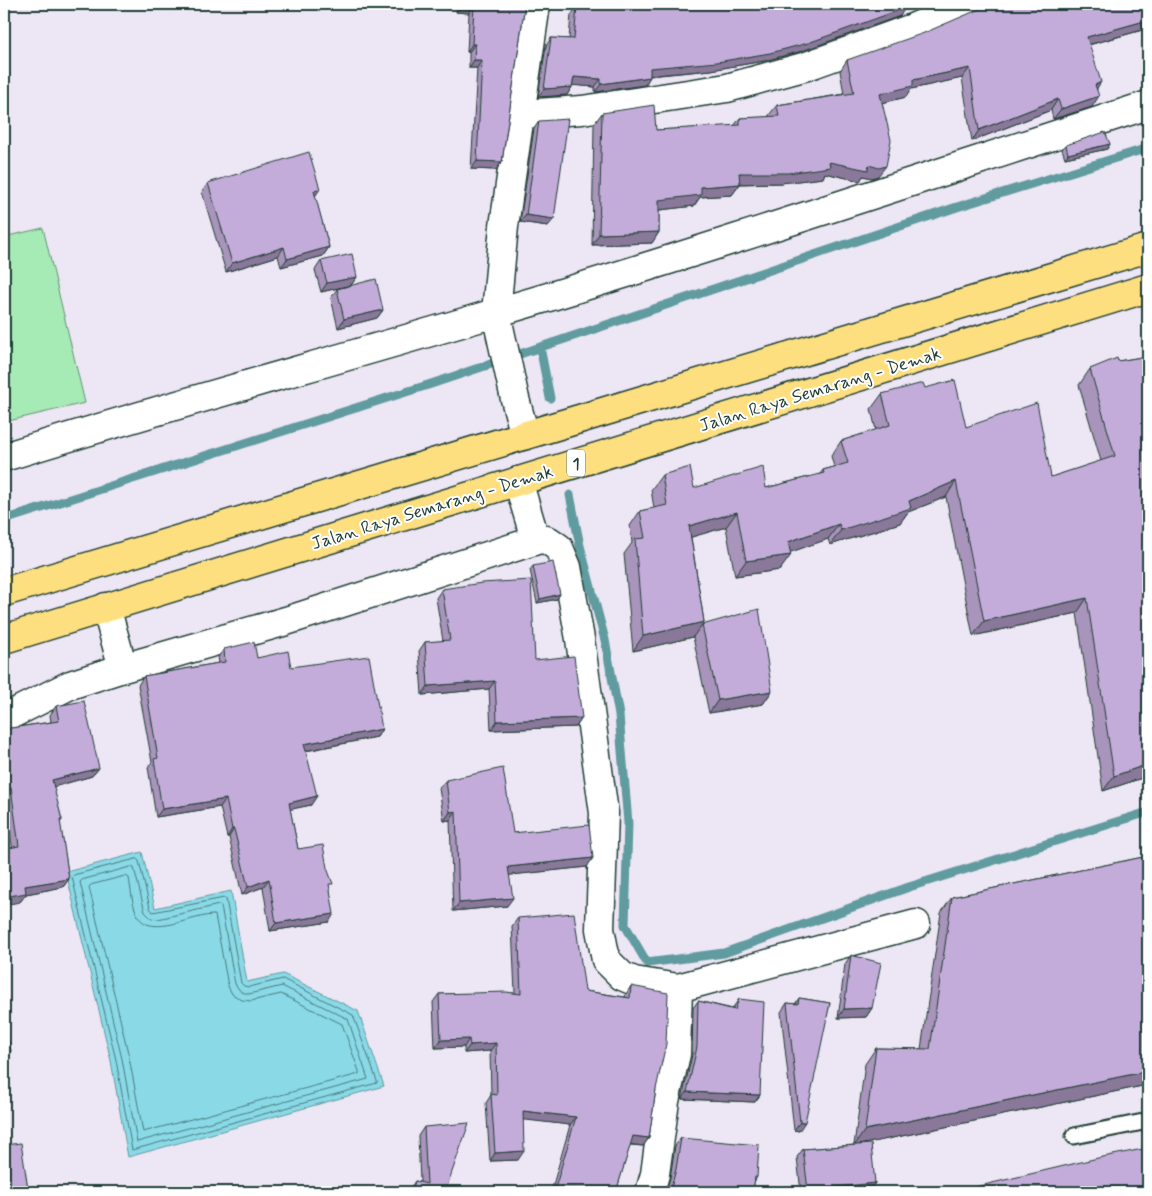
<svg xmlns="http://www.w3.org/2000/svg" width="1152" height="1196" font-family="Mynerve,sans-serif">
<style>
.green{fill:#a6eab5;stroke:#629474}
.water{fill:#8ad9e7;stroke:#5f9b9f}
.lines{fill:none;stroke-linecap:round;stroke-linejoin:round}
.shore{stroke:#4a7b7c;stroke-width:1}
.stream{stroke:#5f9b9f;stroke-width:9}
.service-casing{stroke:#1f3d34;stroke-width:19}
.minor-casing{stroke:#1f3d34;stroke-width:31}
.tertiary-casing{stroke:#1f3d34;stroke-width:31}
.trunk-casing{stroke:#1f3d34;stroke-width:31}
.service{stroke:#fff;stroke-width:15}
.minor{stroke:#fff;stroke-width:28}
.tertiary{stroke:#fff;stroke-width:28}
.trunk{stroke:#fedf80;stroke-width:28}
.wall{fill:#a994bb;stroke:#1f3d34}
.shaded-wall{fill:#897899;stroke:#1f3d34}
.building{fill:#c4acda;stroke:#1f3d34}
.labels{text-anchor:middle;stroke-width:4;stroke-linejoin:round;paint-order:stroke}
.shield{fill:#fff;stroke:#627771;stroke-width:1}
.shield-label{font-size:16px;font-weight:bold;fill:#1f3d34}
.street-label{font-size:18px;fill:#1f3d34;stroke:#fff}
</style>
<rect width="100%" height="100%" fill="#ede6f4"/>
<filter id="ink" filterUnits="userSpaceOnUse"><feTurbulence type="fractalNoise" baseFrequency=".02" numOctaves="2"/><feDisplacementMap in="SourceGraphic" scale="10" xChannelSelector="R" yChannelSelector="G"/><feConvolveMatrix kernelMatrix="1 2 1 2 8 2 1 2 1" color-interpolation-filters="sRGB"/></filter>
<g filter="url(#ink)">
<path class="green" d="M43 228 85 403 4 422V237Z"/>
<path class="water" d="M142 852 155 908 231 891 247 982 283 974 358 1011 384 1086 128 1157 111 1061 66 872Z"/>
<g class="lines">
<path class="shore" d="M137 859 139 861 150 908 153 912 224 898 226 899 241 983 244 986 249 987 283 979 353 1015 377 1081V1083L132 1150 116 1060 72 877 74 875Z
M131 867 134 868 145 912 151 918 158 919 219 905 221 906 235 984 241 992 249 994 282 986 348 1019 368 1079 137 1142 122 1059 80 882 82 880Z
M126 876 129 878C131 889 132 905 138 916 150 939 195 914 215 915L228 986 232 994 242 1000 251 1001 281 994 342 1024 359 1071V1074L143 1132 129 1057 89 887 91 885Z"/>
<path class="stream" d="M540 347 550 398
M570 495 580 546 605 640 619 715 628 823 625 925 647 963 724 953 909 887 1148 812
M4 520 431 384 957 207 1148 148"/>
<defs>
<path id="service" d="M1074 1136 1148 1121"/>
<path id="minor" d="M521 114 582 110 727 88 807 66 910 29 968 4
M525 435 515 399 496 313 504 226 536 4
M518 481 534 535 537 540
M106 607 123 668
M4 718 70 685 123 668 286 621 537 540 543 539 549 541 559 548 567 567 580 639 604 813 600 929 606 960 622 976 634 981 678 988 676 1054 665 1101 655 1174 650 1192
M678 988 916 924"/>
<path id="tertiary" d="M4 457C167 406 331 362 495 313 714 248 931 175 1148 105"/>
<path id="trunk" d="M4 592 1148 248
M4 639 1148 288"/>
</defs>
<use href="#service" class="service-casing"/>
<use href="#minor" class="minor-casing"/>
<use href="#tertiary" class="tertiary-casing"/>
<use href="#trunk" class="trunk-casing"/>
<use href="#service" class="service"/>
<use href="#minor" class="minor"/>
<use href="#tertiary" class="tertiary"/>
<use href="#trunk" class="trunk"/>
</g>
<path class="wall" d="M457 4H525L502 162 496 170 471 169 477 68H469V52H467L469 13 456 12Z
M621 4H904L900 16 802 51 764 61 711 70 650 76 645 85 595 92V87L573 85 572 87 567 95 538 97 546 46 551 38 569 39 571 15 577 7 621 8Z
M1146 29 1089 45 1097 89 1092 107 1053 119 1051 110 972 141 962 78 911 89 906 97 882 103 878 176 872 178 863 176 860 181 825 173 823 178 781 183 740 184 732 195 700 197 694 206 659 210V232L652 243 592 245 594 124 602 113 656 130 734 126 740 118 769 117V115L777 105 844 94 840 71 847 60Z
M539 121 548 226 520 222 534 129Z
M1110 144 1107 149 1065 158 1062 149 1066 145Z
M208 183 315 196 329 247 323 256 281 267 278 256 226 272 202 192Z
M321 261 357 277 351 285 383 310 377 318 338 328 331 298 337 289 347 286 321 292 315 270Z
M1148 356V776L1103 791 1077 613 973 636 946 497 908 512 900 523 830 545 828 539 790 552 780 570 735 576 726 527 691 537 704 622 702 625 772 691 763 704 709 713 693 637 633 651 624 554 632 543 630 526 640 511 654 508 651 490 662 475 694 488H766L820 474 823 470 834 467 831 456 841 441 876 430 871 409 882 394 925 388 966 427 1051 477 1101 461 1079 385 1090 369 1118 361Z
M533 566 560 594 557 599 537 603 530 570Z
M442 589 535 660 582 718 576 727 491 730 489 689 422 695 419 651 425 642 443 641 436 598Z
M224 649 291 667 382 729 377 737 306 751 311 805 290 809 298 849 330 889 329 922 270 931 263 887 242 895 229 837H227L220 807 156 817 148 767 152 762 138 685 144 676 219 663 218 657Z
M56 706 99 768 92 776 53 787 62 820 60 823 69 879 63 887 26 894 20 902 5 796 4 797V729L51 722 50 715Z
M446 780 513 833 587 867 509 875 507 906 453 911 450 820 444 821 439 788Z
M1148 856V1090L1147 1085 863 1144 875 1183 869 1191 860 1192H801L797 1157 803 1149 854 1145 865 1064 876 1048 921 1049 941 913 952 897Z
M518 918 585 991 625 997 626 994 631 986 656 1089 649 1138 643 1146 630 1145 616 1192H551L570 1125 523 1119 518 1160 490 1161 486 1103 491 1095 490 1051 464 1053V1047L435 1048 433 1002 439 994 515 993 512 926Z
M851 955 872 1008 866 1017 838 1018 845 964Z
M799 998 830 1003 799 1131 794 1130 781 1012 787 1003 795 1004Z
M739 999 760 1095 755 1102 682 1099 692 1055 693 1008 698 1001 733 1009 734 1006Z
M424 1127 445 1192H408L409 1190 415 1181 420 1182 418 1136Z
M681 1138 757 1177 754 1182 753 1192H666L670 1178 675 1146Z"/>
<path class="shaded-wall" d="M462 4 474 5 469 13 456 12Z
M905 8 900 16 802 51 764 61 711 70 644 76 650 68Z
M1148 20V26L1146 29 1080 47 1087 37Z
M472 44H475L469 52H467Z
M474 60H482L477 68H469Z
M970 68 962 78 911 89 906 97 873 105 880 94 913 80Z
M574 77 601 79 595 87 568 85Z
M650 77 645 85 595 92 601 84Z
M1101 82 1094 93 1095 85Z
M572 87 567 95 538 97 544 89Z
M1099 96 1092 107 1053 119 1061 109Z
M1058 99 1051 110 972 141 979 130Z
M1110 144 1107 149 1065 158 1068 154Z
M477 161 502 162 496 170 471 169Z
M829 162 869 165 886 166 878 176 872 178 863 176 860 181 825 173 823 178 781 183 731 184 739 173Z
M740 184 732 195 700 197 694 206 651 211 659 200 701 187Z
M320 189 314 198V191Z
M526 215 554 219 548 226 520 222Z
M659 232 652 243 592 245 599 234Z
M284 247 278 256 226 272 232 263Z
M329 247 323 256 281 267 287 259Z
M357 277 351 285 321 292 327 283Z
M383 310 377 318 338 328 344 319Z
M956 481 946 497 908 512 900 523 830 545 841 530Z
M737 512 726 527 678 541 689 526Z
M839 524 828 539 777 557 788 542Z
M791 555 780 570 735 576 746 561Z
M560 594 557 599 537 603 540 599Z
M1087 598 1077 613 973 636 984 621Z
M704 622 693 637 633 651 643 636Z
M495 681 489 689 422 695 428 686Z
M772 691 763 704 709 713 718 700Z
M582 718 576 727 491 730 497 721Z
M382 729 377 737 299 752 304 744Z
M1148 764V776L1103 791 1114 776Z
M99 768 92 776 46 789 52 780Z
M11 788 5 796 4 797V789Z
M317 796 311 805 283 811 289 803Z
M226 799 220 807 156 817 162 809Z
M456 811 450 820 444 821 450 812Z
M232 829H234L229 837H227Z
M593 858 587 867 502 876 508 867Z
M69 879 63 887 26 894 20 902 4 905V897L25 886Z
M269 879 263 887 242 895 248 887Z
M513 898 507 906 453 911 459 903Z
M334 914 329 922 270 931 276 923Z
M872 1008 866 1017 838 1018 844 1009Z
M469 1039 464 1047 435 1048 441 1040Z
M496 1043 490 1051 464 1053 470 1045Z
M11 1051 5 1060H4V1053Z
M1148 1071V1083L1147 1085 854 1146 865 1130Z
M687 1092 760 1095 755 1102 682 1099Z
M523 1111 576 1117 570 1125 517 1119Z
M800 1122H805L799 1131 794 1130Z
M633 1136 649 1138 643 1146 627 1144Z
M524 1151 518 1160 490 1161 495 1153Z
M875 1183 869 1191 860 1192H806L808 1190Z
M28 1189 25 1192H4Z"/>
<path class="building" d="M462 4H525L502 162 477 161 482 60H474L475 44H472L474 5Z
M627 4H904L905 8 808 43 770 53 717 62 650 68V77L601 84V79L574 77 572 87 544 89 551 38 574 39 577 7 628 8Z
M985 4H1148V20L1087 37 1101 82 1095 85 1099 96 1061 109 1058 99 979 130 970 68 913 80V86L880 94 891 140 886 166 879 168 869 165 868 170 829 162 830 167 788 173H739L740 184 701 187V195L659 200V232L599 234 602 113 654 105 656 130 740 125V118L779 116 777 105 854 93 847 60 924 33 982 8Z
M568 119 554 219 526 215 539 121Z
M1105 132 1110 144 1068 154 1066 145Z
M309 152 320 189 314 191 329 247 287 259 284 247 232 263 208 183Z
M352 254 357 277 327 283 321 261Z
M376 279 383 310 344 319 337 289Z
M1148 356V764L1114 776 1087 598 984 621 956 481 909 501 911 508 841 530 839 524 788 542 791 555 746 561 737 512 689 526 704 622 643 636 635 539 645 538 640 511 667 505 662 475 690 467 694 488 763 467 766 488 824 473 823 470 848 463 841 441 890 425 882 394 923 383 925 388 955 380 966 427 1037 403 1051 477 1115 456 1090 369 1117 358 1118 361Z
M553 562 560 594 540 599 533 566Z
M531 580 535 660 574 656 582 718 497 721 495 681 428 686 425 642 450 640 442 589 482 583Z
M759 609 772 691 718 700 702 625Z
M254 642 257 658 288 651 291 667 369 656 382 729 304 744 317 796 289 803 298 849 323 845 327 868 333 884H329L334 914 276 923 269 879 248 887 234 829H232L226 799 162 809 154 759 158 758 144 676 225 662 224 649Z
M84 701 99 768 52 780 62 820H60L69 879 25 886 26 893 4 897V849L19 846 11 788 4 789V729L59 721 56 706Z
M503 768 513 833 589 825 593 858 508 867 513 898 459 903 456 811 450 812 446 780Z
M1148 856V1071L865 1130 876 1048 930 1049 952 897Z
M574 913 585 991 630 998 631 986 668 993 666 1044 656 1089 649 1138 633 1136 616 1192H554L576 1117 523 1111 524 1151 495 1153 491 1094 497 1095 496 1043 470 1045 469 1039 441 1040 439 994 506 992 521 994 518 918Z
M851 955 881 963 872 1008 844 1009Z
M799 998 830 1003 805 1122H800L787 1003 798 1004Z
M739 999 764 1002 760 1095 687 1092 697 1047 698 1001 735 1010Z
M4 1029H6L11 1051 4 1053Z
M469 1123 445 1192H412L415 1181 427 1184 424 1127Z
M681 1138 759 1145 757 1177H755L753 1192H670L676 1169Z
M21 1143 28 1189 4 1192V1145Z
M871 1144 875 1183 808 1190 803 1149Z
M1148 1148V1192H954L1098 1158Z"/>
</g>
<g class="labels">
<rect class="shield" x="567" y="449.5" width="18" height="27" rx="4"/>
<g class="shield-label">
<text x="576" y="469">1</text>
</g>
<g class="street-label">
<text transform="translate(820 389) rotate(-17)" y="6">Jalan Raya Semarang - Demak</text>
<text transform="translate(432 507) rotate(-17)" y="6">Jalan Raya Semarang - Demak</text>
</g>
</g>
<rect width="1152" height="1196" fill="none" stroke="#fff" stroke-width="20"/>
<rect x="10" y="10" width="1132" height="1176" fill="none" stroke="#1f3d34" stroke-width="2" filter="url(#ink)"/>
</svg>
